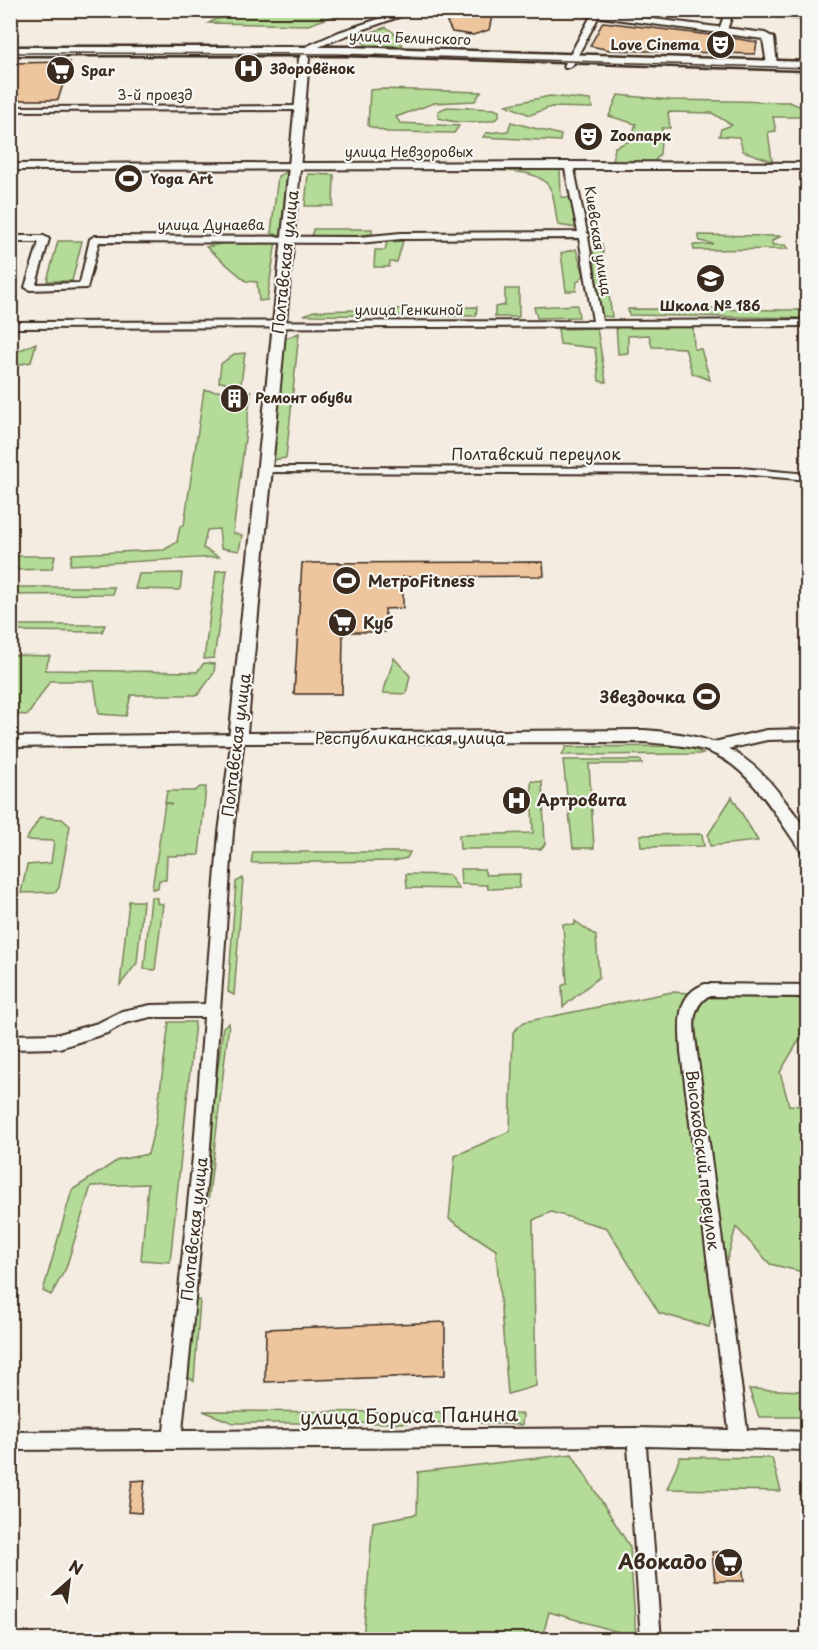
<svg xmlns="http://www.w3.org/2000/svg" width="818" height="1650" font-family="'Playpen Sans',sans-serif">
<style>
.green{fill:#b4db97;stroke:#78825a;stroke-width:1.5}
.building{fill:#eec69e;stroke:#3b2a1e;stroke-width:1.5}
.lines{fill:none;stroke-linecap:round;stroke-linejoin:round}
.minor-casing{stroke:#3b2a1e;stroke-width:4}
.tertiary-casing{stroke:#3b2a1e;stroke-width:4}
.primary-casing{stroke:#3b2a1e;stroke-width:5}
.minor{fill:#f6f6f2;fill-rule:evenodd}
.tertiary{fill:#f6f6f2;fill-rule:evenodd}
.primary{fill:#f6f6f2;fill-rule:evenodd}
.tram{stroke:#3b2a1e;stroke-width:1.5}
.labels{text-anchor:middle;stroke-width:4.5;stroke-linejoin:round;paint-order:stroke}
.far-street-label{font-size:14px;fill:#3b2a1e;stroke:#f6f6f2}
.far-poi-label{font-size:14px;font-weight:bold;fill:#3b2a1e;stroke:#f6f6f2;text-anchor:start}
.street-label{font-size:16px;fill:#3b2a1e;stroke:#f6f6f2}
.poi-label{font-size:16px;font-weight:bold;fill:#3b2a1e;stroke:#f6f6f2;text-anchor:start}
.near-street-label{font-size:20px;fill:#3b2a1e;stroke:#f6f6f2}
.near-poi-label{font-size:20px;font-weight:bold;fill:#3b2a1e;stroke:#f6f6f2;text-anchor:end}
</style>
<rect width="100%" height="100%" fill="#f4ece1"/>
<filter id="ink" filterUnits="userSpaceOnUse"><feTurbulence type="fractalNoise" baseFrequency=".0167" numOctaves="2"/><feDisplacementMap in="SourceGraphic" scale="12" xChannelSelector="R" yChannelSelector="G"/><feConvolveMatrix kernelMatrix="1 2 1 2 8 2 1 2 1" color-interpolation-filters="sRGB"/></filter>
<g filter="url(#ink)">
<path class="green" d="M231 11V10L349 11 308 25 209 23 216 19 229 17Z
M386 27 394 33 403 46 366 45 357 37Z
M381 89 481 92 475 101 434 103 396 117 400 123 459 126 454 133 387 132 368 126 370 90Z
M618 95 670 100 789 102 807 109V121L805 117H773L776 131 768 132 772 161 743 151 739 137 719 136 721 129 732 125 712 113 668 112 670 128H662L660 154 654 162H613L615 147 630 141 636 124 609 116Z
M550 96 590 100 593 108 551 107 530 115 506 105Z
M447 107 494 109 499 111V117C491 125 450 123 439 118L438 111Z
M511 122 561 135 560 141 483 137 486 133 508 131Z
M474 168 560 169 561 197 571 198 577 228 558 225C555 214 555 196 550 188 536 165 496 174 474 168Z
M289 171 282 236 271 233 278 176Z
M308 174 334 175 333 206H305Z
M313 229H372V234L349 237 312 236Z
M698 235 781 236 772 241V245H785L788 249 694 250 693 245 713 244 700 241Z
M58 241H82L72 281H47Z
M276 241 267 300 259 301 257 282 246 281 206 247 230 242Z
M403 241 397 262H390L389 267H374L375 250H385L387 242Z
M598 244H602L612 317 601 316 593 249Z
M576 249 584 275 577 282 576 291H566L561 253Z
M505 289H519V317H495V307L505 305Z
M577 305 579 317 537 318 534 307Z
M477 307 476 316 304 315 314 311Z
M628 309 807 310V318L629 315Z
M616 325H693L694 349H701L710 380 692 373 685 348 652 347 649 335 628 336V353L618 354Z
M597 328 606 382 599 381 595 348 560 344 558 329Z
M299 333 286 458 272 460 284 339Z
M36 343 31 362 11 366V354Z
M245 353 241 384 219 382 221 364 234 354Z
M204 390 229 392 228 401 238 402 240 392 251 391 233 533 242 535 239 551 221 548 219 529 207 530 203 548 219 557 70 565 72 554 164 550 177 542 180 526 184 525Z
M10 556H55L52 569 11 570Z
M227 570 214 658 204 659 216 571Z
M182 573 180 590 135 589 139 574Z
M10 587H114L113 594 11 595Z
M11 625H105L102 632 11 631Z
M11 655 50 656 45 670 197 672 204 663 215 664 214 673 198 695H131L126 716 99 714 94 681H50L28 715 11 714Z
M394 658 410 676 406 694 383 693Z
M686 746 704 754 562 755 566 747Z
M641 760 642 764H589L594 848H573L563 760Z
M531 781 542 782 545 844 541 849H460L459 835 533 833Z
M200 787H206L199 855 167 856 166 880H159L158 888 152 889 165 803 172 804 165 802 167 791H195Z
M732 797 758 841 710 846 708 835Z
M40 817 62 819 70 826 59 887 56 892 21 893 27 865 51 863 54 841 26 840Z
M702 834 704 846 641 847 640 835Z
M253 852H410L407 858 394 861 251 863Z
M460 869H484L486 875 520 874 519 888 488 889 487 885 461 884Z
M406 874 449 875 459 889 407 888Z
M243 878 234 995 228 992 236 882Z
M151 897 157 898V903L163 904 155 970 144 969Z
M129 901H143L137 963 120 985Z
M575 921 596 936 599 977 563 1007 562 986 567 983 563 924 575 925Z
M672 992 807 999V1034L798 1042 780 1072 789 1105 807 1106V1273L770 1264 736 1227 709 1327 659 1313 607 1228 551 1212 533 1220 536 1386 508 1394 496 1250 449 1219 455 1156 510 1131 513 1032 524 1022Z
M169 1022H195L170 1262 141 1260 148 1184 91 1186 66 1268 51 1295 43 1291 72 1190 118 1160 148 1154 156 1122Z
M229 1023 208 1204 202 1194 223 1027Z
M200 1300 194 1381 187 1377 192 1301Z
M749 1389 807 1391V1417H759Z
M203 1411 441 1412 442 1423H233Z
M476 1414H523L522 1425 480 1423Z
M572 1454 630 1547 636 1637 549 1612 542 1639H363L373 1522 417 1514 418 1472Z
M680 1457 772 1458 781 1491 667 1489Z"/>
<path class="building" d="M472 10 477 17 492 16 489 30 473 35 452 32 446 20 455 19 451 11Z
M603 22 726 37 757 42 755 54 610 50 590 46Z
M70 62 58 100H10V63Z
M543 562 544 576 403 577V608L385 609V632H343L342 694H294L302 563Z
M445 1322V1375L265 1382 266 1329Z
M145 1480 141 1513 128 1512 132 1481Z
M712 1552H741L744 1581H715Z"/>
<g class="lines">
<defs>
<path id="minor" d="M10 10H21L10 15Z
M406 10H418L345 36 309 51 307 59 300 57 303 48 339 32Z
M726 10H760L808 15V19L733 12 727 30 723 32 719 30Z
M595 14 599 16 572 66 565 68 564 66 591 16Z
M302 106 303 108 299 110 10 111V107Z
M567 162 808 163V169H574L587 233 590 235 588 237 602 321 808 320V326L10 328V322L593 321 579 238 401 239 359 243 99 242 87 288 30 290 25 287 39 242H10V236H44L49 239 36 284 80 283 90 239 95 236 359 237 401 233 578 232 565 169 10 170V164Z
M263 467 741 468 808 474V480L741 474 259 472 258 470Z
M808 729V739L767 740 714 752 708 747 714 742 767 730Z
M238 734 244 739 233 832 210 1147 182 1431 636 1428 729 1430 681 1052C680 1026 674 995 705 984L808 985V997L708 996C688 1010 695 1032 697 1052L747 1430 808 1432V1450L646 1446 661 1640H641L628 1446 10 1450V1432L164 1431 194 1147 204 1017H151L125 1023 107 1033 59 1048 10 1049V1035L59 1034 98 1023 122 1011 151 1005 205 1004 219 832 231 744 10 747V737Z"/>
<path id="tertiary" d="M549 10H582L765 33 774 38 777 65 772 68 767 65 763 39Z
M304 55 309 58C292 283 267 508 247 733L644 730C710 735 745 746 785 801 801 822 808 827 808 854L802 852C775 816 750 764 704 750 684 745 664 744 644 742L232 743 229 739C252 512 279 285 299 58Z"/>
<path id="primary" d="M10 47H348L808 62V70L348 55H10Z"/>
</defs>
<use href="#minor" class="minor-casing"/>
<use href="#tertiary" class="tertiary-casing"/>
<use href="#primary" class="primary-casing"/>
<use href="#minor" class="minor"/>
<use href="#tertiary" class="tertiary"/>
<use href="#primary" class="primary"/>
<path class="tram" d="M10 53 335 54 808 68"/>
</g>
</g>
<defs>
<symbol id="theatre-disc" viewBox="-11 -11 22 22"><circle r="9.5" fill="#3b2a1e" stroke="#f6f6f2"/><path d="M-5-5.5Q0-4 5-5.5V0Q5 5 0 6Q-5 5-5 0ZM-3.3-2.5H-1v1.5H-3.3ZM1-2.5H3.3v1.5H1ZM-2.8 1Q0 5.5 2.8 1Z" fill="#fff"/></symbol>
<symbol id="hospital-disc" viewBox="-11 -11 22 22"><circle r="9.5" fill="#3b2a1e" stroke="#f6f6f2"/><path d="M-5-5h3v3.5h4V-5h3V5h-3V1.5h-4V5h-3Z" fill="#fff"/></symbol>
<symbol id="supermarket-disc" viewBox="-11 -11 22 22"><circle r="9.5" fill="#3b2a1e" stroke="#f6f6f2"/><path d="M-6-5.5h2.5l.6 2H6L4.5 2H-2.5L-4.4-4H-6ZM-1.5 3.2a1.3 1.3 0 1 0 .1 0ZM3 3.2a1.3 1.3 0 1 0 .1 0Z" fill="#fff"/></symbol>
<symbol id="stadium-disc" viewBox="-11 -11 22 22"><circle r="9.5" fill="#3b2a1e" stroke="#f6f6f2"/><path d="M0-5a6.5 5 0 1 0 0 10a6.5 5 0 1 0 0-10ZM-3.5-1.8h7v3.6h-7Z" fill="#fff"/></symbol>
<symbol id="school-disc" viewBox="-11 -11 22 22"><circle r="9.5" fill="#3b2a1e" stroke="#f6f6f2"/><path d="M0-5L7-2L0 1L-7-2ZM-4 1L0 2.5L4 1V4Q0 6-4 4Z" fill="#fff"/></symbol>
<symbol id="building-disc" viewBox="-11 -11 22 22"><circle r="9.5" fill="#3b2a1e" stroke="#f6f6f2"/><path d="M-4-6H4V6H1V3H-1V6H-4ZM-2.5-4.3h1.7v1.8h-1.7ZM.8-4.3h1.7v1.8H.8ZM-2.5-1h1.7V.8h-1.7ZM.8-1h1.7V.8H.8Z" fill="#fff"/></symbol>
</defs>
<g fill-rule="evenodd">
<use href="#theatre-disc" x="704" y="28" width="33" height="33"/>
<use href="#hospital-disc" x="232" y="52" width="33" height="33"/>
<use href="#supermarket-disc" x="44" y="54" width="33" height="33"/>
<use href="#theatre-disc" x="572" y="120" width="33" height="33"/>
<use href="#stadium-disc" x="112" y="162" width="33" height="33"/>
<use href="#school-disc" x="694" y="262" width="33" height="33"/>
<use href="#building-disc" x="218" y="382" width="33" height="33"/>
<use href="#stadium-disc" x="330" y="564" width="33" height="33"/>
<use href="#supermarket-disc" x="326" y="606" width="33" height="33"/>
<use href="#stadium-disc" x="690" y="680" width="33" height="33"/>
<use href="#hospital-disc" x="500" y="784" width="33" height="33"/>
<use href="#supermarket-disc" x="712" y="1546" width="33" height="33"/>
</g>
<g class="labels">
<g class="far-street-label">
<text transform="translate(410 38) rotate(2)" y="5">улица Белинского</text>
<text x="155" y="100">3-й проезд</text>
<text x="409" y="157">улица Невзоровых</text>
<text x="211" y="230">улица Дунаева</text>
<text transform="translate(598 241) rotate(81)" y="5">Киевская улица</text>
<text x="409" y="315">улица Генкиной</text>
</g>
<g class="far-poi-label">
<text x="700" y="50" text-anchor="end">Love Cinema</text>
<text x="270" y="74">Здоровёнок</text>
<text x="81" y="76">Spar</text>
<text x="610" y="141">Zooпарк</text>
<text x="150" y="184">Yoga Art</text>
<text x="710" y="311" text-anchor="middle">Школа № 186</text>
<text x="255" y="403">Ремонт обуви</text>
</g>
<g class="street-label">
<text transform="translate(285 262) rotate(-84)" y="6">Полтавская улица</text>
<text x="536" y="460">Полтавский переулок</text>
<text x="410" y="744">Республиканская улица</text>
<text transform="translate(236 745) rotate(-83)" y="6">Полтавская улица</text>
<text transform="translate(703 1160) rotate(83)" y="6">Высоковский переулок</text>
<text transform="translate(194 1229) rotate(-84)" y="6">Полтавская улица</text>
</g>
<g class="poi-label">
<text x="368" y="587">МетроFitness</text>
<text x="363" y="629">Куб</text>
<text x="686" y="703" text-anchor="end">Звездочка</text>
<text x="537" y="806">Артровита</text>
</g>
<g class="near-street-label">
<text transform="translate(409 1416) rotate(-1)" y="7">улица Бориса Панина</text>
</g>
<g class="near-poi-label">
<text x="707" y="1569">Авокадо</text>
</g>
</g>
<rect width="818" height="1650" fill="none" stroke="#f6f6f2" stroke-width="36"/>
<rect x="18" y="18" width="782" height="1614" fill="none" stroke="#3b2a1e" stroke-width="2" filter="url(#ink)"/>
<g transform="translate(69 1581) rotate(28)" stroke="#f6f6f2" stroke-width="4.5" paint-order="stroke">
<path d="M0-4.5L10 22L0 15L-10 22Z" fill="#3b2a1e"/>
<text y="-9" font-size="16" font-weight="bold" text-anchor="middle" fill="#3b2a1e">N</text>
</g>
</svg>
